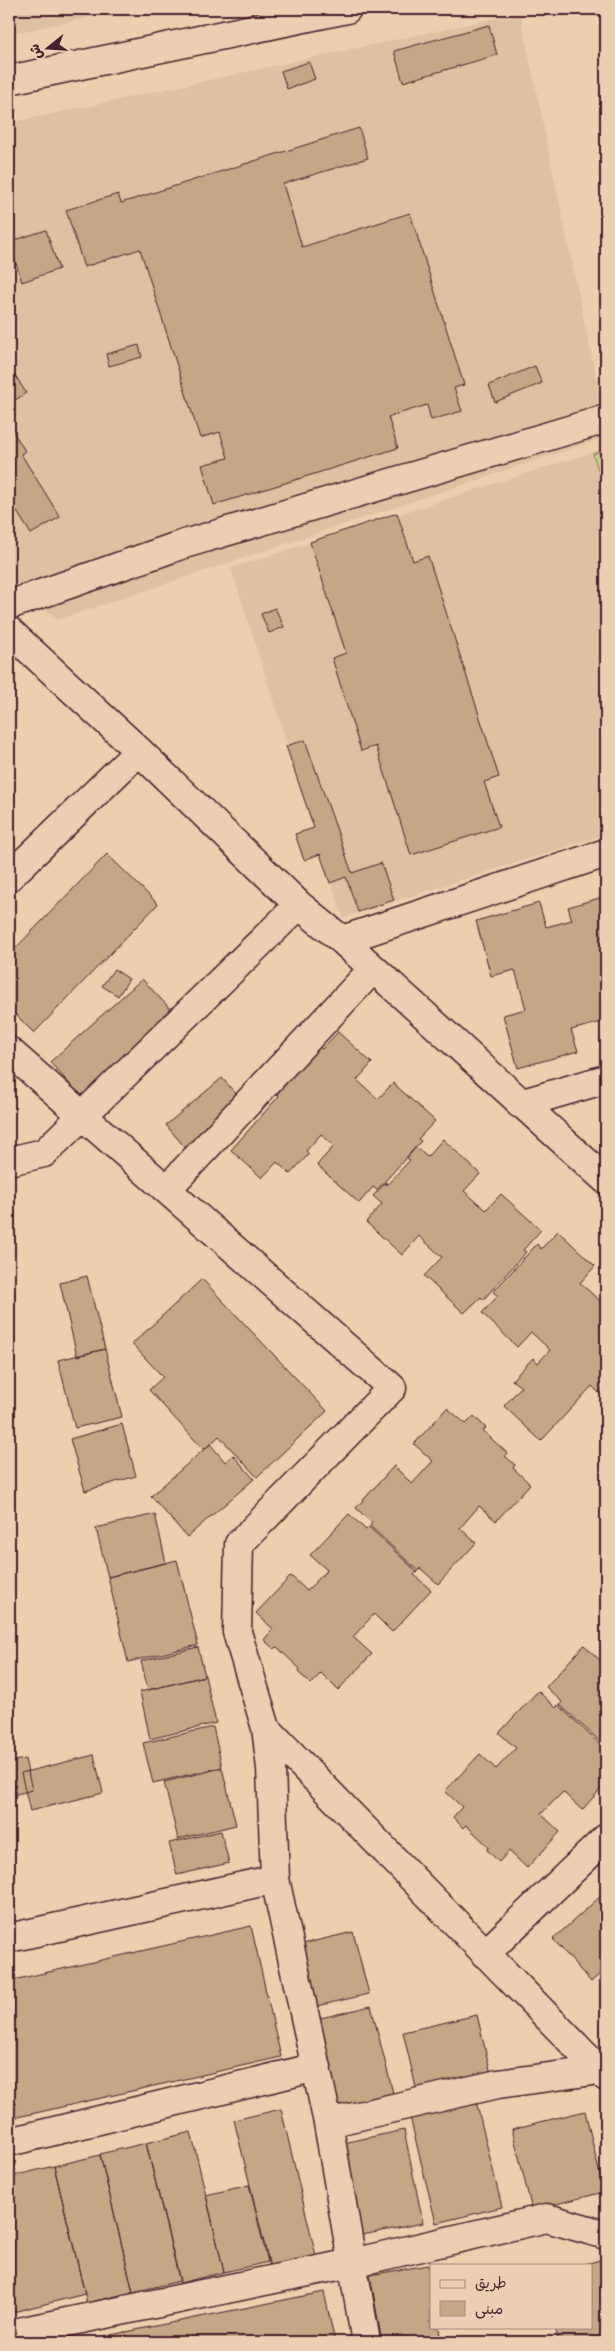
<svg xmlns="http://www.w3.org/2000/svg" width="615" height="2351" font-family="'Architects Daughter','Playpen Sans Arabic',sans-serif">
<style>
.built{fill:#dec1a0}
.green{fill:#c0d489;stroke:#857a5a}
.building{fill:#c6a785;stroke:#4a1f2b}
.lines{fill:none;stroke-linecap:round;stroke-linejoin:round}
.minor-casing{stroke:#4a1f2b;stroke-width:31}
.major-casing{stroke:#4a1f2b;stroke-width:31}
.minor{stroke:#eccfb3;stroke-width:28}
.major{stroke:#eccfb3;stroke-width:28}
</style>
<rect width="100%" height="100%" fill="#ecd0ae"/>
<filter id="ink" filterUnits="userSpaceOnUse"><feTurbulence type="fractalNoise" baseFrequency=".02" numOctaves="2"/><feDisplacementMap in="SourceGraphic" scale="10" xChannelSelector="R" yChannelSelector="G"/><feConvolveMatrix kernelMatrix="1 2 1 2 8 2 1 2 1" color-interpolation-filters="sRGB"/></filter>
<g filter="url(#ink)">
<path class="built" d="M9 9H131L9 34Z
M520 13 599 392 606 391V437L57 620 9 578V123Z
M606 448V834L343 918 231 568Z"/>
<path class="green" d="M606 450V494L593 454Z"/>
<path class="building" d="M489 25 497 55 403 82 394 51Z
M309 62 315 79 287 89 281 71Z
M359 128 368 158 283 184 302 247 410 213 464 385 454 388 462 411 431 420 427 405 388 417 398 448 214 505 202 465 228 458 220 432 200 438 140 249 84 267 66 210 118 194 121 203Z
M46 230 59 269 22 282 9 242Z
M139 345 142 357 109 366 106 354Z
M9 365 26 393 9 404Z
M535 366 542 383 495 402 489 385Z
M9 425 25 451 21 454 60 517 31 534 9 499Z
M397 513 413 561 428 556 499 777 484 782 499 827 411 855 376 746 361 751 332 658 346 653 310 542Z
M275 608 284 627 269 633 261 614Z
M305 740 352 873 381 863 394 900 358 912 346 877 330 883 320 854 304 860 295 834 314 828 286 746Z
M107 854 158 904 34 1033 9 1008V955Z
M606 896V1039L602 1022 571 1030 578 1051 518 1068 503 1015 526 1009 515 970 491 976 476 921 539 903 546 927 572 920 568 907Z
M114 969 129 979 118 996 102 986Z
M142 979 174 1013 81 1097 50 1062Z
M338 1032 372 1063 357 1080 378 1099 393 1083 435 1121 418 1139 421 1141 377 1190 373 1187 359 1203 317 1165 334 1146 321 1134 306 1151 309 1154 290 1174 277 1162 262 1178 231 1150 279 1096 277 1094 310 1056 319 1046 322 1049Z
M222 1078 244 1103 188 1151 166 1125Z
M443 1139 480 1174 464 1191 486 1210 501 1194 541 1230 523 1250 526 1252 483 1300 481 1297 464 1313 424 1276 442 1257 419 1236 402 1255 366 1222 382 1204 373 1196 386 1182 387 1185 410 1160 407 1158 416 1147 427 1157Z
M558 1231 595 1266 580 1283 601 1302 606 1296V1385L599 1393 592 1386 541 1441 504 1406 521 1387 512 1380 533 1358 538 1363 550 1350 531 1332 517 1347 482 1313 498 1296 493 1292 525 1257 537 1244 541 1249Z
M87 1276 105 1349 77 1356 60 1283Z
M202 1279 327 1411 257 1477 219 1436 204 1450 149 1390 163 1377 132 1344Z
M105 1349 122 1417 75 1428 58 1360Z
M447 1408 466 1424 474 1416 486 1428 483 1431 507 1453 505 1456 515 1465 513 1468 530 1484 496 1521 479 1506 460 1528 476 1543 438 1584 420 1568 418 1571 370 1526 372 1523 356 1508 394 1466 412 1484 433 1461 414 1444Z
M122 1424 136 1476 85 1491 70 1439Z
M210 1444 225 1462 233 1455 254 1479 187 1537 151 1496Z
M155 1514 166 1563 108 1577 96 1528Z
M349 1514 366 1530 369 1527 417 1572 414 1575 431 1590 392 1632 374 1614 353 1637 372 1654 338 1690 321 1673 311 1684 298 1672 300 1669 277 1647 274 1649 264 1640 273 1629 256 1613 291 1576 307 1591 327 1570 310 1555Z
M177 1560 198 1645 128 1662 108 1577Z
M584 1645 603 1663 606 1659V1747L560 1705 562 1702 546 1687Z
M198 1647 205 1676 148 1690 141 1661Z
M205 1676 216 1723 150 1739 140 1692Z
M538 1691 556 1708 558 1705 606 1750 603 1753 606 1755V1783L582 1810 563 1792 541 1814 560 1832 527 1868 509 1851 499 1862 487 1850 489 1847 466 1825 463 1828 453 1817 462 1807 445 1791 480 1754 496 1769 516 1748 499 1733Z
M213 1727 222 1767 153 1783 143 1743Z
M94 1755 103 1793 30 1811 21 1773Z
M25 1759 32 1790 9 1796V1762Z
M222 1768 236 1825 178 1839 164 1782Z
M221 1831 229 1863 177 1875 169 1843Z
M602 1895 606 1899V1968L591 1982 553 1939Z
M251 1926 281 2057 9 2119V1981Z
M353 1932 369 1994 313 2007 298 1945Z
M371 2006 393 2093 338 2106 317 2019Z
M477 2015 492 2078 418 2096 403 2032Z
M476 2101 502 2207 436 2223 410 2117Z
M281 2109 316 2256 270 2267 234 2120Z
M585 2111 604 2192 532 2210 512 2129Z
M404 2130 423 2223 362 2235 343 2143Z
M191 2132 224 2272 180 2283 146 2143Z
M146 2143 180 2281 133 2292 100 2154Z
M100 2155 133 2292 87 2303 54 2166Z
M54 2166 85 2294 9 2313V2177Z
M249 2185 268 2262 224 2272 206 2195Z
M600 2260 606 2284V2342H559L555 2327H591V2265H582Z
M428 2265 431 2285V2327H439L440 2337 408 2342H382L370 2275Z
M324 2292 335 2342H76Z"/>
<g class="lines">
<defs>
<path id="minor" d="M9 605 181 545 606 419
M9 631 139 751 299 905 342 940 606 1180
M9 877 139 751
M342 940 606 853
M9 1051 392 1388 239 1544 237 1632 266 1728 606 2077
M520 1104 606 1079
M9 1161 44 1153 299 905
M167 1189 373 969
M266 1728 271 1768 275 1879
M9 1938 275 1879 328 2123 366 2342
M485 1954 606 1838
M328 2123 498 2084 601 2070
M9 2142 317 2067
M9 2334 352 2263 547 2218 606 2235"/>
<path id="major" d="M9 80 347 9"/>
</defs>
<use href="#minor" class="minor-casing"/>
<use href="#major" class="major-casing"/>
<use href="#minor" class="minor"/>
<use href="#major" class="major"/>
</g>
</g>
<rect width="615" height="2351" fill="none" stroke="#eccfb3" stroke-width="30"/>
<rect x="15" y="15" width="585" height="2321" fill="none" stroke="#4a1f2b" stroke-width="2" filter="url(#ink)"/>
<rect x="430" y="2264" width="162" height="65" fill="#eccfb3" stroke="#ab897d"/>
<rect x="440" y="2280" width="25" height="8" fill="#eccfb3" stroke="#ab897d"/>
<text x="475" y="2288" font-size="15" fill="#4a1f2b">طريق</text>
<rect x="440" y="2301" width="25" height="15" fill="#c6a785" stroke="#ab897d"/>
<text x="475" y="2314" font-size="15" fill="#4a1f2b">مبنى</text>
<g transform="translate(48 48) rotate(253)" stroke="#eccfb3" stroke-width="4" paint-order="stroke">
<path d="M0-4L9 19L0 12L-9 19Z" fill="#4a1f2b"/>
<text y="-8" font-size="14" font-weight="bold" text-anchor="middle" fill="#4a1f2b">ش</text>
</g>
</svg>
